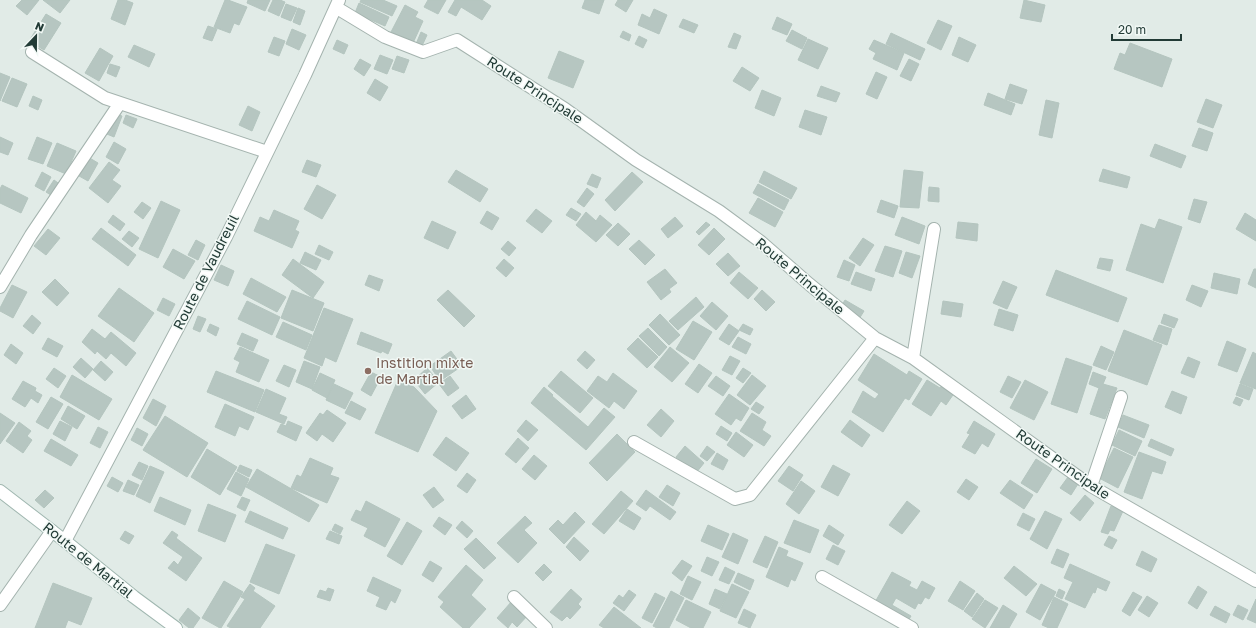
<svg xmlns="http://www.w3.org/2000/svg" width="1256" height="628" font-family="'Golos Text',sans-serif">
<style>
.building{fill:#b6c6c1;stroke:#b4c5bf}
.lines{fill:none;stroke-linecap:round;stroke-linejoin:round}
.street-casing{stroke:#a4b3ae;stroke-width:14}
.secondary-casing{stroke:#a0b7b0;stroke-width:14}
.street{stroke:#fff;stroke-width:12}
.secondary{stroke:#fff;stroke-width:12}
.education-dot{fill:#8d6e63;stroke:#f1f8f5;stroke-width:1.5}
.labels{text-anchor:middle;stroke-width:3;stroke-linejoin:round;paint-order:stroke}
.street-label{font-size:14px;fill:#223b36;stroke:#f1f8f5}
.education-label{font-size:14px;fill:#785e54;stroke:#f1f8f5;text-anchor:start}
</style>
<rect width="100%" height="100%" fill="#e1ebe7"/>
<path class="building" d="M22 0H39L27 15 16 6Z
M43 0H70L60 13Z
M118 0H125L133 3 125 25 111 19Z
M225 0H228L247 7 239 25 234 23 230 33 214 27Z
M248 0H270L265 11 247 3Z
M273 0H280L285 2 279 16 268 11Z
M361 0H383L397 6 392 16 360 2Z
M428 0H446L438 14 424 7Z
M455 0H482L491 6 482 20 461 7 456 16 448 12Z
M585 0H604L599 14 582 8Z
M618 0H633L626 12 615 5Z
M1024 0 1045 5 1041 22 1020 18Z
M359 3 389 17 385 26 355 13Z
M286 4 297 8 291 21 281 17Z
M405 5 418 12 415 17 423 21 413 43 391 32Z
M298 8 305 11 300 25 293 22Z
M654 9 667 15 659 34 638 25 642 14 650 18Z
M46 14 61 23 44 50 29 41Z
M777 17 792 24 787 35 772 29Z
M683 19 698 25 694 33 679 27Z
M938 20 952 26 941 50 927 43Z
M208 26 217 29 212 41 203 38Z
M292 29 306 35 299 50 286 44Z
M792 30 807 38 802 49 786 41Z
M623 31 631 35 629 41 620 37Z
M421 32 427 35 422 46 416 44Z
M734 33 741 36 736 49 728 47Z
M891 33 925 49 920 60 886 44Z
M639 36 647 40 643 48 635 44Z
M274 37 285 41 279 56 268 52Z
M959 37 976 45 968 62 952 55Z
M808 39 828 48 818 69 798 60Z
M337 40 348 45 344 54 333 49Z
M874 40 904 53 897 70 873 59 876 53 869 49Z
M1130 43 1172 59 1162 87 1114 69 1120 53 1125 55Z
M134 45 155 54 149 67 128 57Z
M100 48 113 56 99 81 85 73Z
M559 51 584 61 573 88 548 78Z
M380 55 393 60 387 74 374 69Z
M397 56 409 60 404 73 392 69Z
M360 59 371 65 364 76 354 69Z
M909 59 919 64 911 81 900 76Z
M110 64 120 67 116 77 107 73Z
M742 67 759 78 750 91 733 81Z
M876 72 887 77 877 99 866 94Z
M0 73 10 77 0 101Z
M12 78 27 84 17 107 2 101Z
M375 79 388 87 380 101 367 93Z
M1010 84 1027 90 1022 104 1005 99Z
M821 86 840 93 836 102 817 96Z
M762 90 781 98 774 116 755 108Z
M988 93 1015 104 1011 115 984 105Z
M33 96 42 100 38 110 29 106Z
M1206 99 1222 105 1213 128 1197 122Z
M1046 100 1059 103 1052 138 1039 135Z
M248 106 260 112 252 131 239 125Z
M805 110 827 117 821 135 799 127Z
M110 112 122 116 114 137 102 132Z
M126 115 137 119 133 128 123 123Z
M1199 128 1213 133 1207 151 1192 146Z
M0 137 13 143 8 155 0 152Z
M37 137 52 143 43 164 28 159Z
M114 142 126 149 118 164 106 157Z
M57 143 76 151 66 174 47 166Z
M1155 144 1186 156 1181 168 1150 156Z
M83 154 98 163 88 181 72 172Z
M307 160 321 165 316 177 302 172Z
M109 162 120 170 112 180 121 186 108 203 89 188Z
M1103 169 1130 177 1127 188 1099 181Z
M456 170 488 189 480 202 448 182Z
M904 170 923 172 919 208 900 207Z
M764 171 797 188 791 199 759 182Z
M42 172 51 177 44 191 35 186Z
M632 172 643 182 615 211 605 200Z
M592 174 601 178 597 188 587 184Z
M54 180 61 185 54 197 46 192Z
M758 184 789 200 784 210 753 193Z
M2 185 28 198 21 213 0 203V189Z
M317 185 336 195 322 219 304 209Z
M929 187 939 188V202L928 201Z
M587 188 594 194 584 207 577 202Z
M758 198 783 212 775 227 749 213Z
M1194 199 1207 202 1200 223 1188 219Z
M881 200 898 206 894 218 877 212Z
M161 201 180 210 158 258 139 249Z
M142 202 151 208 143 219 134 212Z
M571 208 581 214 576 221 566 215Z
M536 209 552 221 542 233 526 221Z
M274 210 299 221 295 230 299 232 292 248 254 231 260 217 269 221Z
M487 211 499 218 492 230 480 223Z
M586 212 596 221 600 215 612 225 596 242 576 225Z
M1245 213 1256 220V241L1236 229Z
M113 215 125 224 120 231 108 222Z
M675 217 683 226 668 238 661 229Z
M902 217 925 226 919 244 895 235Z
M1159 219 1182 227 1163 283 1126 270 1141 224 1155 229Z
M432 221 456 232 448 249 424 238Z
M706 222 710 225 699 235 696 232Z
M958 222 978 224 977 241 956 238Z
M618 223 630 234 618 246 606 235Z
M101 228 136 255 128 266 92 239Z
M714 228 725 239 709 255 698 245Z
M48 229 60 238 46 255 34 246Z
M129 231 139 238 132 247 122 239Z
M863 238 874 245 860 266 849 258Z
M196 240 205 245 198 260 188 255Z
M639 240 655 255 645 265 629 249Z
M508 241 516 248 509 256 501 249Z
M319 245 333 252 329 260 315 254Z
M885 246 902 251 893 277 875 271Z
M173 249 195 261 184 279 163 267Z
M305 252 321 260 316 270 300 263Z
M906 252 920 256 912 278 899 273Z
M728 253 740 266 728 276 716 264Z
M1100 258 1113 260 1110 271 1097 268Z
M293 259 324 282 313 298 282 275Z
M504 259 514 268 506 277 496 268Z
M844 260 855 265 849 281 837 277Z
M221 265 234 271 228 286 214 280Z
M665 269 677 283 669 289 671 292 661 300 647 282Z
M1254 269H1256V288L1248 284Z
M1056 270 1127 298 1118 322 1046 295Z
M739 272 758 288 748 299 730 283Z
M856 272 875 279 871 291 851 284Z
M1214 273 1240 279 1237 294 1211 288Z
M369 275 383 280 379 291 365 285Z
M251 278 286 297 277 312 243 294Z
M55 279 69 293 57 306 42 292Z
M1003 281 1017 287 1007 309 993 303Z
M12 285 27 292 13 318 0 311V308Z
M1192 285 1208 291 1201 307 1186 300Z
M119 288 154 313 134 342 98 316Z
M292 290 324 303 313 331 281 318Z
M448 290 475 316 464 327 437 300Z
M762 290 775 302 766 311 754 299Z
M696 297 704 307 678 330 669 321Z
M163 298 175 304 169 316 157 310Z
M845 300 864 311 859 319 840 308Z
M247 301 280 317 272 335 238 319Z
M943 301 963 304 961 317 941 314Z
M712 302 728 316 716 330 700 316Z
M324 308 353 319 336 362 325 357 322 366 304 358Z
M999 309 1018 315 1013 331 994 325Z
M660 314 680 335 669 345 649 325Z
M1164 314 1178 319 1174 328 1161 323Z
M32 315 41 323 33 334 23 326Z
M198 316 206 319 200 332 193 329Z
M693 321 712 332 694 360 676 349Z
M283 322 312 335 306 350 276 337Z
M210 324 219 328 216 336 207 331Z
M729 324 739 331 729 345 719 339Z
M743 324 753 329 750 335 739 330Z
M1159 325 1172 329 1167 345 1153 340Z
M648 328 667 347 659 356 639 336Z
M92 329 105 339 111 332 136 353 126 366 111 353 106 359 97 351 95 354 82 342Z
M1124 330 1162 345 1147 385 1108 371Z
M361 332 392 344 388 354 382 351 381 353 357 344Z
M242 333 258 340 253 351 237 344Z
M738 337 751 344 746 354 732 347Z
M48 338 63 346 57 357 42 349Z
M638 338 658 357 647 368 627 349Z
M1227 341 1246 349 1237 372 1218 365Z
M11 344 23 353 16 364 4 355Z
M1101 346 1114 352 1106 370 1093 365Z
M240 347 269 360 259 382 236 372 240 362 234 359Z
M670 347 689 363 672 382 654 367Z
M451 351 462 366 440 381 430 366Z
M585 351 595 360 587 369 577 360Z
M1253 352 1256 354V389L1240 383Z
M874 354 907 375 909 371 922 379 909 400 905 398 883 432 852 412 863 391 875 399 879 394 858 380Z
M730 356 740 361 732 375 722 370Z
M1188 357 1200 362 1194 378 1181 373Z
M81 358 93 369 85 378 73 367Z
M1066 358 1092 367 1077 413 1051 404Z
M101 361 113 372 105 381 93 370Z
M304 361 320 367 312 389 296 382Z
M699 364 712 373 698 393 685 384Z
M284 365 296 370 289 387 276 381Z
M54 368 66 376 58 388 46 379Z
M427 368 439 382 425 394 414 380Z
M743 368 751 373 743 383 736 378Z
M216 371 264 390 255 412 207 392Z
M561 371 593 398 580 413 548 386Z
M371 372 381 377 371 396 361 390Z
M1093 372 1106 377 1103 384 1117 388 1105 419 1090 414 1099 388 1089 384Z
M320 373 335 380 327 398 312 390Z
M613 373 637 391 624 409 614 401 609 408 587 391 598 376 607 382Z
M72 375 112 399 99 420 60 397Z
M752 375 766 386 750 405 737 395Z
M450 376 459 388 448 396 439 384Z
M716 376 730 386 723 396 708 386Z
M1008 376 1021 382 1012 398 1000 392Z
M398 380 414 387 437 411 418 452 375 433Z
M927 380 940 388 943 384 955 392 946 405 941 401 931 416 912 404Z
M1025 380 1048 392 1034 420 1010 408Z
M23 381 36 388 35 391 42 395 38 403 31 398 25 407 12 399Z
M334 384 353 393 345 409 326 400Z
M1240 384 1253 389 1249 400 1236 395Z
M544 387 553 395 552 396 588 427 604 408 615 417 586 450 531 403Z
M266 389 286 398 279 414 287 417 284 424 256 412Z
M1172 391 1187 397 1181 414 1165 407Z
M729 394 749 408 741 421 736 418 731 425 715 414Z
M466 395 476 409 462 419 452 406Z
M51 397 63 404 48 429 36 422Z
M1236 397 1243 400 1240 406 1233 403Z
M153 399 166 406 156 426 143 418Z
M351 401 366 409 360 420 345 413Z
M756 402 764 407 759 414 751 409Z
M225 404 254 417 248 430 239 426 235 436 215 427Z
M68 406 85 416 77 429 61 419Z
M661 409 674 421 661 437 647 425Z
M327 410 346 423 333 442 322 434 317 441 306 433 320 413 323 415Z
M0 413 15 423 0 444Z
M752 413 766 422 762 430 771 436 764 446 740 431Z
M1123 415 1149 425 1144 438 1118 427Z
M165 416 208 443 187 477 143 450Z
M526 420 538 430 528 441 517 431Z
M850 420 870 435 862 447 841 432Z
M60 421 72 427 65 441 53 434Z
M288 421 302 427 296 441 277 432 281 424 286 426Z
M974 421 995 434 988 447 982 443 975 454 962 447 970 434 967 433Z
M19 422 31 431 27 436 32 440 23 453 6 441Z
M721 426 732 433 727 441 716 434Z
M98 427 108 432 100 448 90 443Z
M137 428 148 434 142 446 131 440Z
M1119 430 1142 441 1135 456 1112 445Z
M736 432 753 445 744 457 727 445Z
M617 434 635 452 607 481 589 463Z
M446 437 469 453 456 471 433 455Z
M518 438 529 448 516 463 505 454Z
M51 439 78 455 71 466 44 451Z
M1151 439 1174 449 1171 456 1148 446Z
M685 446 704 463 696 473 676 457Z
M707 446 715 452 707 461 700 456Z
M1114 448 1133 457 1118 488 1099 478Z
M207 449 237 467 220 495 191 477Z
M1139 452 1166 462 1162 474 1152 471 1142 499 1124 492Z
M717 453 728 460 723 470 711 464Z
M534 455 547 466 535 480 522 469Z
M310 458 333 468 330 475 339 478 327 503 291 488 297 475 301 477Z
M1036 459 1052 469 1037 493 1021 483Z
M139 462 148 466 142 480 132 475Z
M240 465 252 470 249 477 237 471Z
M833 465 850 474 838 496 821 487Z
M150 466 164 472 150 503 136 496Z
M789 466 803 475 793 491 778 481Z
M257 469 319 505 309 522 246 487Z
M236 472 249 479 241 496 227 489Z
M467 473 476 480 467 493 457 486Z
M112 477 123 483 118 492 107 486Z
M1068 477 1078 484 1071 495 1060 488Z
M966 479 978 487 969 500 957 492Z
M128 480 139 485 134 495 123 491Z
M1010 480 1033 495 1024 509 1000 493Z
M801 481 815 491 799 514 786 504Z
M667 485 680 493 673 506 659 497Z
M434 487 444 500 433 508 423 495Z
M45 490 54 498 44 508 35 500Z
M646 490 676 512 670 520 650 506 646 511 636 504Z
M621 491 633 501 604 534 592 524Z
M1085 495 1094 503 1080 521 1070 513Z
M160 497 191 510 185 525 154 511Z
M242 497 250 500 245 511 237 507Z
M366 501 400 519 385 547 364 536 368 528 351 520 356 510 361 512Z
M907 501 920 511 902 534 889 525Z
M208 504 236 515 225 542 198 531Z
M1111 506 1123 511 1114 531 1110 530 1108 534 1101 532Z
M627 509 641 518 634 530 619 521Z
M250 511 288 528 283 539 245 522Z
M1045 511 1062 519 1047 549 1030 539Z
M575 512 585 522 564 544 549 529 558 520 563 525Z
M1023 513 1035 519 1029 531 1017 525Z
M525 516 532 523 524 530 537 543 518 563 497 543Z
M439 517 452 525 445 535 433 526Z
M794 520 819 530 810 553 784 543Z
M462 521 473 531 467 538 456 528Z
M407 522 422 531 402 565 387 556Z
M335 524 343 528 340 534 332 530Z
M708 525 729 534 722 550 701 541Z
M829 525 844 535 838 545 823 536Z
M125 531 134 536 129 544 120 539Z
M172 531 178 535 176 538 202 558 186 581 168 568 174 561 178 565 183 557 163 543Z
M330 531 342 536 339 544 326 539Z
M733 533 748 540 738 564 722 557Z
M765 536 778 542 767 568 753 562Z
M1109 536 1117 540 1112 549 1104 545Z
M574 537 589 551 580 561 566 547Z
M476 538 496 558 484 569 464 549Z
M266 544 295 555 279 594 250 582Z
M833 545 845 551 838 565 826 559Z
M779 547 788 551 786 556 803 563 795 581 791 579 788 587 766 577Z
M1057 549 1069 554 1063 568 1051 563Z
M1142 551 1157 559 1151 572 1136 565Z
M707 557 719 562 712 576 701 571Z
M682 560 692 566 682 581 672 573Z
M430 561 442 568 433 582 422 575Z
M544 564 552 572 543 581 535 573Z
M1070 564 1110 582 1106 591 1097 587 1095 593 1093 592 1085 608 1065 599 1073 582 1064 578Z
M466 565 483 580 471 595 486 609 469 628H463L440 607 444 602 438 597Z
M1014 566 1037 584 1026 596 1004 578Z
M725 567 735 572 729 584 719 580Z
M892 572 911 582 909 586 917 590 922 581 935 588 929 599 925 597 921 604 918 603 915 609 896 598 892 605 911 616 907 623 874 604Z
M738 573 754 580 750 590 734 582Z
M688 576 701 582 692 600 680 594Z
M373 577 401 590 395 603 391 600 386 610 376 606 380 597 367 591Z
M224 581 243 592 221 628H220L202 618Z
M960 581 975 591 963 610 948 601Z
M53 583 92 598 81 625 68 620 65 628H35Z
M250 584 255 588 253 591 275 606 260 628H231L227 626 245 599 241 597Z
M732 584 749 592 736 618 720 611Z
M1041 584 1056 592 1040 620 1026 612Z
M1198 586 1207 592 1197 609 1188 603Z
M328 588 334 590 330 601 317 597 320 590 326 592Z
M571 589 582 599 578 604 581 607 570 619 567 616 562 621 550 612Z
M715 589 727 594 720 609 709 604Z
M1059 589 1065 592 1062 599 1056 596Z
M629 590 636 595 624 611 613 603 619 595 623 598Z
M671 591 684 598 669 628H657L653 626Z
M1133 592 1142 597 1130 616 1122 611Z
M655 593 665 598 652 623 642 618Z
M977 593 984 599 972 617 964 611Z
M1147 596 1158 603 1149 617 1138 610Z
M1054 597 1068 604 1057 628H1049L1042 625Z
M1256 599V623L1247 619Z
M686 600 711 612 703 628H691L676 620Z
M985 600 998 608 985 628 972 619Z
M512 601 528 615 517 627 512 622 508 628 497 618Z
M1003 605 1017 614 1009 628H990Z
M1238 605 1248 610 1243 620 1233 615Z
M1215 606 1230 614 1226 623 1210 615Z
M614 607 641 628H604L599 625Z
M188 608 200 618 193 628H189L179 620Z
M744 609 756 615 750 628 738 623Z"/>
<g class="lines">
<defs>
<path id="street" d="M337 8 385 37 423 52 457 40 565 109 636 160 719 211 761 242 809 284 875 338 913 358 1091 486 1256 581
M32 52 105 98 267 152
M0 287 31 235 120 103
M913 358 934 229
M634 442 735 499 750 495 875 338
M1091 486 1121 397
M65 541 226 237 305 75 339 0
M822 577 912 628
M514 597 546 628
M0 605 52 531"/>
<path id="secondary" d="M0 491 65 541 134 597 176 628"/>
</defs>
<use href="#street" class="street-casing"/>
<use href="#secondary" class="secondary-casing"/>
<use href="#street" class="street"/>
<use href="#secondary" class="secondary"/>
</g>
<circle class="education-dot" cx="368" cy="371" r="4"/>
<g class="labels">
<g class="street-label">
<text transform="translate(535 90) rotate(33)" y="5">Route Principale</text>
<text transform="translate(206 272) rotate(-63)" y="5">Route de Vaudreuil</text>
<text transform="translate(800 276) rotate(40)" y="5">Route Principale</text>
<text transform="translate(1063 464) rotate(35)" y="5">Route Principale</text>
<text transform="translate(88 560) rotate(39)" y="5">Route de Martial</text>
</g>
<g class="education-label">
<text x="376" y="368">Instition mixte<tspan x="376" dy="16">de Martial</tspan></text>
</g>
</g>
<g transform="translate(36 36) rotate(22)" stroke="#f1f8f5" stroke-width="3" paint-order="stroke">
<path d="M0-3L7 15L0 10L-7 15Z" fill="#223b36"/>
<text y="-6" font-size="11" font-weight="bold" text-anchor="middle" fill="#223b36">N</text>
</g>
<path d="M1112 34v6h69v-6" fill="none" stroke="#223b36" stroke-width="2"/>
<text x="1118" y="34" font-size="12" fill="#223b36" stroke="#f1f8f5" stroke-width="3" paint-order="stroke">20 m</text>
</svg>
